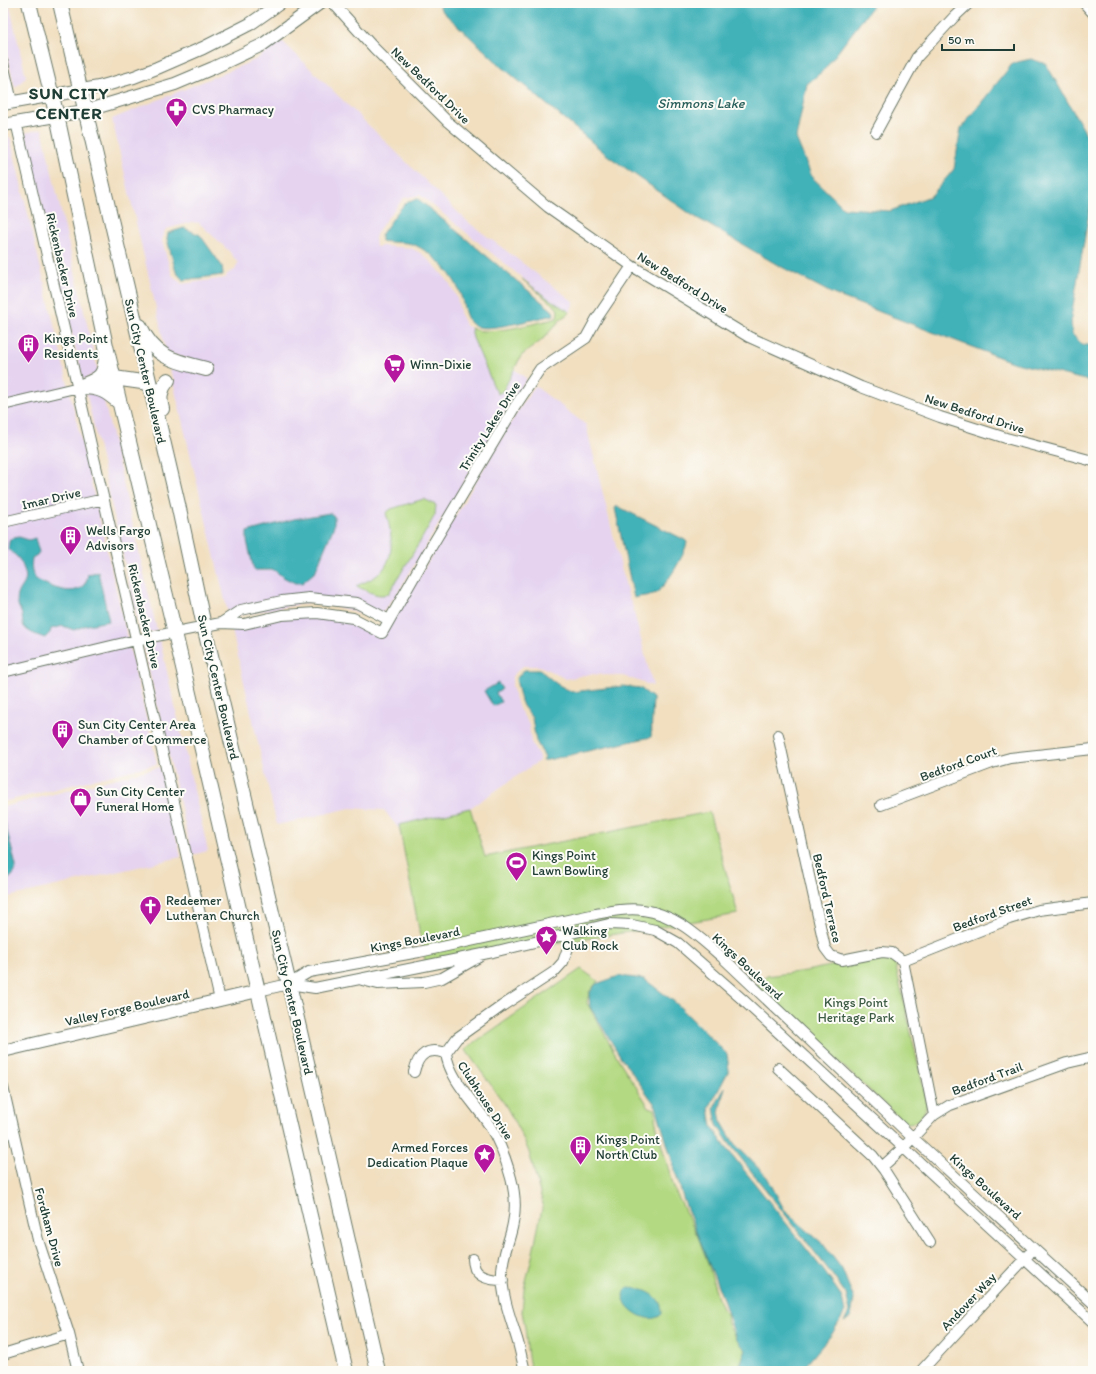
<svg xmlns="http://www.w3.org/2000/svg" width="1096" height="1374" font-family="Itim,sans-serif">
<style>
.built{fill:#e5d3f0;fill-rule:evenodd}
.green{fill:#b3d982;stroke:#698b5b}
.water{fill:#42b2b9;stroke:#307876}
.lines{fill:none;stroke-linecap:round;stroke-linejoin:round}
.minor-casing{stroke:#687665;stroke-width:12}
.tertiary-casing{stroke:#687665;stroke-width:14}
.secondary-casing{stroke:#687665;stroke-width:16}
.minor{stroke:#fff;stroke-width:10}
.tertiary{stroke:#fff;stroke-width:12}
.secondary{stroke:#fff;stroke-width:14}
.labels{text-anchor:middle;stroke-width:4;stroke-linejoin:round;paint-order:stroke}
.street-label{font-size:13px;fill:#1f3d34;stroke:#fdfcf7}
.poi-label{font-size:13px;fill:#1f3d34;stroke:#fdfcf7;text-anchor:start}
.park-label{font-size:13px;fill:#3d5c44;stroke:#fdfcf7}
.water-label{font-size:14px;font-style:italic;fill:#2a605c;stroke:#fdfcf7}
.district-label{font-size:17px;font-weight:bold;letter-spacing:1px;fill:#1f3d34;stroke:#fdfcf7}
</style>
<rect width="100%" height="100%" fill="#fdfcf7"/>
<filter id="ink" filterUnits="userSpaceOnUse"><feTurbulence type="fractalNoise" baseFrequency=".025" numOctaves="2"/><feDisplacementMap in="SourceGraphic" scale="8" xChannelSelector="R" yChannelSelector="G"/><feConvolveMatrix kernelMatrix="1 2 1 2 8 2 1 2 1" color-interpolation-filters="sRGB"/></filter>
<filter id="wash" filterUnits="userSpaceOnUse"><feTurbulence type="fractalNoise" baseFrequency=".012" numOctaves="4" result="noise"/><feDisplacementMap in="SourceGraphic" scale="16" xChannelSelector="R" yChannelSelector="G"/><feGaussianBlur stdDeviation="0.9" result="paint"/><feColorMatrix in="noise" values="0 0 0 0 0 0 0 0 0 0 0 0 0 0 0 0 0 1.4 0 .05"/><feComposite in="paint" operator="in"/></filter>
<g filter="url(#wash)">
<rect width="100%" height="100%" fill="#f1dfc0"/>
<path class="built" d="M3 3H9L26 77 15 88 3 38Z
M282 41 468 222 574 302 570 312 546 297 420 195 404 198 384 222 377 233 375 238 376 247 382 246 411 248 422 254 436 267 449 282 457 298 461 316 465 325 471 328 473 338 494 387 503 391 514 369 527 379 509 406 397 594 378 618 317 601 229 617 173 382 175 379 172 377 169 364 209 376 213 366 177 356 166 351 112 119 255 60ZM192 222 199 223 229 251 238 263 235 270 227 274 226 278 182 284 172 275 162 241 164 232 166 229ZM330 513 334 526 315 572 302 583H295L283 577 275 570 259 571 247 532 294 519ZM386 513 421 540 380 596 357 587 376 576 385 568 391 552V530Z
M42 129 98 372 83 380 25 133Z
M10 137 157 764 3 802V138Z
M535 386 586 425 629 599 631 601 653 686 623 676 590 674 566 679 540 666H523L512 676V686L519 709 529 724 531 742 539 756V761L470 808 399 825 400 830 384 810 350 808 277 825 231 626 317 611 381 631 406 599 518 411Z
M86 392 103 396 157 631 141 634Z
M160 641 208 851 192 855 143 644Z
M160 767 181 857 3 898V883L12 877 5 823 3 822V807Z"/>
<path class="green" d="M522 279 546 297 570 312 561 319 542 340 521 356 503 391 498 394 494 387 473 338 471 328C484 337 537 323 554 319L557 318 558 310 556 307Z
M424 499 436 505 435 515 421 540 389 593C379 599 366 590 356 586 363 583 370 580 376 576 397 561 392 534 386 513L391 509Z
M470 808 485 857 709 812 738 914 506 952 427 971 399 825Z
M883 955 892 959 895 963 927 1103C925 1114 916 1128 903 1121L757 987 759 982 767 976 806 971Z
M581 969 598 981 589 992 587 1003 620 1062 649 1107 655 1109 656 1114 655 1118 658 1133 675 1191 698 1237 708 1263 717 1296 722 1309 727 1314 728 1324 736 1339 746 1350 737 1371H531L528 1357 525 1327 522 1312 524 1289 532 1257 543 1204 529 1152 522 1136 506 1106 465 1049Z"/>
<path class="water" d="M439 3H690L711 6 719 3H875L824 70 807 84 796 138 812 177 844 208 890 211 931 196 954 169 961 128 1013 63 1031 59 1046 64 1089 139 1093 171V190L1071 317 1072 334 1083 345H1093V382L1012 362 935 333 833 294 776 264 692 215 607 155 501 66 441 10Z
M418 199 553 311 554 315C538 318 492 331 478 327 464 323 465 307 461 296 459 291 457 284 453 279 445 266 430 252 415 245 405 241 392 243 381 241V235L399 210 408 201Z
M184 228 200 235 222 266 223 275 183 280 176 272 167 239 168 233Z
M617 506 685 540 687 542C685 555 666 586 656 593 650 596 641 596 634 598L615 508Z
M330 513 334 516V526L315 572 302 583H295L283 577 274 570H254L247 541V532L294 519Z
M19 537 29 540 35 538 39 552 37 555 32 558C31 565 31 574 36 579 40 582 46 584 50 586 65 592 85 596 88 574L98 572 109 621 87 625 74 630 63 626 51 629 50 633 45 638C39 636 24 631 23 624 22 619 23 616 21 612 18 605 16 602 18 595 21 585 28 584 25 572 23 567 22 562 18 558 11 550 6 552 10 539Z
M524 670H540L557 684 572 692 623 686 640 688 653 698 651 737 543 761 545 758 543 754 536 741 532 718 523 706 521 701 516 679Z
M498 683 502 689 496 693 501 702 493 706 484 691Z
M3 822 5 823 16 866C16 875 10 878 3 883Z
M619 976 644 979 676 1003 727 1054 729 1070 709 1108 712 1127 725 1146 824 1271 842 1297 845 1312 832 1334 801 1371H738L746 1350 736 1339 722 1296 684 1201 656 1106 622 1059 590 1007 589 994 596 984Z
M725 1087 719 1112 721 1121 734 1143 767 1177 785 1211 823 1244 842 1269 854 1299 851 1317 844 1322 850 1311 846 1294 828 1269 729 1143 717 1125 714 1108Z
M628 1288C644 1288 663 1295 662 1314 646 1330 610 1298 628 1288Z"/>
</g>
<g filter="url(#ink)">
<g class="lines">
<defs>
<path id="minor" d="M333 3 374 48 448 122 548 207 632 266 749 337 861 387 940 417 1006 438 1093 461
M1084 3 1093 13
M3 63 12 102
M16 122 220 1000
M876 132 917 57 954 17 969 3
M3 405 79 387
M3 522 104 499
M389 620 357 603 309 598 282 601 241 610 221 623 244 624 282 615 317 613 353 618 382 633 427 554 514 408 540 369 586 338 597 318 632 266
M3 672 136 640 221 623
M778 735 825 948 831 956 842 960 882 952 892 953 903 961 934 1115
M881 805 992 763 1010 758 1093 749
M903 961 1009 919 1039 910 1093 903
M362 980 378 984 424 982 442 978 479 957
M289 984 315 988 493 952 609 924 632 925 655 930 678 943 742 999 1093 1322
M258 991 289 984 309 972 419 952 596 914C612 911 627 908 643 910 675 914 699 937 722 957L913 1138 1093 1303
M778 1068 873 1156 884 1170 930 1242
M414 1072C418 1054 428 1047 446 1053
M3 1087 38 1240 69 1334 78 1371
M882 1167 903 1148 934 1115 950 1105 1067 1063 1093 1057
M473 1259C473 1262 474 1266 475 1269 480 1278 493 1280 503 1280
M3 1354 69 1334
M525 1371C522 1360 520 1349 517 1339 510 1317 502 1296 502 1273 502 1254 510 1241 513 1223 516 1209 515 1193 511 1178 506 1159 500 1142 489 1125 475 1103 449 1079 446 1053L457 1038 502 1006 554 972 563 962 568 948V934L567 928
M921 1371 1029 1254"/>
<path id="tertiary" d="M3 104 99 87 134 77 157 68 203 48 250 24 280 3
M3 125 85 111 175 84 213 68 262 45 320 3
M3 1051 258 991"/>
<path id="secondary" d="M29 3 59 125 106 346 175 633 346 1371
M60 3 178 504 204 626 289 984 378 1371
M140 326C154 358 175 361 206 369
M106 379 114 378 149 383
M79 387C99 379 105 378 106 355
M81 387C100 387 106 391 120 403
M162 409C159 398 160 389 168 380"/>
</defs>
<use href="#minor" class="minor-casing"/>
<use href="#tertiary" class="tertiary-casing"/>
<use href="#secondary" class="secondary-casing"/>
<use href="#minor" class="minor"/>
<use href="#tertiary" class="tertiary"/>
<use href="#secondary" class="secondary"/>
</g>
</g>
<defs>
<symbol id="pharmacy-pin" viewBox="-11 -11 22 30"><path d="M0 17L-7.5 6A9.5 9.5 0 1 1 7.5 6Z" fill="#b5179e" stroke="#fdfcf7"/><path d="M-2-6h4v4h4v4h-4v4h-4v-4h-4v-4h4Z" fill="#fff"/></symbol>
<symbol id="building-pin" viewBox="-11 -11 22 30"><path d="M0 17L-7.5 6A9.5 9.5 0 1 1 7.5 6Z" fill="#b5179e" stroke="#fdfcf7"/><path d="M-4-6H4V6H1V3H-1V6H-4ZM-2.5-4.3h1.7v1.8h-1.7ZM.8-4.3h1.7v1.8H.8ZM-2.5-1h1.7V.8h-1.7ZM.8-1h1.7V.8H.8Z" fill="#fff"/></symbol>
<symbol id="supermarket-pin" viewBox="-11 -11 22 30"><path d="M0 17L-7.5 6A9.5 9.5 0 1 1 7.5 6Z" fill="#b5179e" stroke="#fdfcf7"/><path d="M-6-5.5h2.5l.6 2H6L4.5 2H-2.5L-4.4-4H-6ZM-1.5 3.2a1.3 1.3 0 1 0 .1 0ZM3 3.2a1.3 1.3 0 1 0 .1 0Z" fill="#fff"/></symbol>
<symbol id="shop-pin" viewBox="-11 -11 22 30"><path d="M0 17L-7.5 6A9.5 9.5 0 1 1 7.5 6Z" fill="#b5179e" stroke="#fdfcf7"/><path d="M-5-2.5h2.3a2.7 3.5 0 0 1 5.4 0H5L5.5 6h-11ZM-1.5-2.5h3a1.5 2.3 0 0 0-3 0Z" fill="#fff"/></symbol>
<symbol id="stadium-pin" viewBox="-11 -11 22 30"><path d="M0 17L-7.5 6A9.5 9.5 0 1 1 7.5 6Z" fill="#b5179e" stroke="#fdfcf7"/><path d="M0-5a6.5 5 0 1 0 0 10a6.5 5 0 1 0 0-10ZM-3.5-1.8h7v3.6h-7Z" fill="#fff"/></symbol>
<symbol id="church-pin" viewBox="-11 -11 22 30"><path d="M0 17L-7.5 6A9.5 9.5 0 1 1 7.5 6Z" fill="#b5179e" stroke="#fdfcf7"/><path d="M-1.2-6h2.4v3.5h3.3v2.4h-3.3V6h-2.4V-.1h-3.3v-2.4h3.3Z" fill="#fff"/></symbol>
<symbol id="sight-pin" viewBox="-11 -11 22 30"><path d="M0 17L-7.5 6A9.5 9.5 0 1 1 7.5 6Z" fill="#b5179e" stroke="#fdfcf7"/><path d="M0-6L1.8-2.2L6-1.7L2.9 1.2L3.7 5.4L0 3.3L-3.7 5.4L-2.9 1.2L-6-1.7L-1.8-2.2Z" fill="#fff"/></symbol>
</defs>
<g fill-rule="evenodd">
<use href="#pharmacy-pin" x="164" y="96" width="25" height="34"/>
<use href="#building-pin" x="16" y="332" width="25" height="34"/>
<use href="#supermarket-pin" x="382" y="352" width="25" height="34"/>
<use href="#building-pin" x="58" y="524" width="25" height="34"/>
<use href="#building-pin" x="50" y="718" width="25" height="34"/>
<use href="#shop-pin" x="68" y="786" width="25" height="34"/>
<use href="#stadium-pin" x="504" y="850" width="25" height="34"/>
<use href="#church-pin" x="138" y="894" width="25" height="34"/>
<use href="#sight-pin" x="534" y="924" width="25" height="34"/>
<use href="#building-pin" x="568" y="1134" width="25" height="34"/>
<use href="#sight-pin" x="472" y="1142" width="25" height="34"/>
</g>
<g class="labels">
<g class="street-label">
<text transform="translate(431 85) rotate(44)" y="5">New Bedford Drive</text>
<text transform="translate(63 265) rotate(77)" y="5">Rickenbacker Drive</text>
<text transform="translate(683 282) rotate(32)" y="5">New Bedford Drive</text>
<text transform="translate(146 371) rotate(77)" y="5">Sun City Center Boulevard</text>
<text transform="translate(975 413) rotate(18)" y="5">New Bedford Drive</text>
<text transform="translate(489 426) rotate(-58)" y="5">Trinity Lakes Drive</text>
<text transform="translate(51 498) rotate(-13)" y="5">Imar Drive</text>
<text transform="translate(145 616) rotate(77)" y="5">Rickenbacker Drive</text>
<text transform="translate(219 687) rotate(77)" y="5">Sun City Center Boulevard</text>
<text transform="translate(958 763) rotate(-20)" y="5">Bedford Court</text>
<text transform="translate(828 898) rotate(77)" y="5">Bedford Terrace</text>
<text transform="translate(992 913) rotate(-20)" y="5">Bedford Street</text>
<text transform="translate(415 939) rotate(-11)" y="5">Kings Boulevard</text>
<text transform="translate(748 966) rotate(43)" y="5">Kings Boulevard</text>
<text transform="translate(293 1002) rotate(77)" y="5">Sun City Center Boulevard</text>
<text transform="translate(127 1007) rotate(-13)" y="5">Valley Forge Boulevard</text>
<text transform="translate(987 1078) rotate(-20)" y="5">Bedford Trail</text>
<text transform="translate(486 1100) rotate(57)" y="5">Clubhouse Drive</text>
<text transform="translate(986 1186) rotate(42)" y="5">Kings Boulevard</text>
<text transform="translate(50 1227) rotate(75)" y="5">Fordham Drive</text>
<text transform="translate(968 1301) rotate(-47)" y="5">Andover Way</text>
</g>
<g class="poi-label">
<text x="192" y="114">CVS Pharmacy</text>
<text x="44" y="343">Kings Point<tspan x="44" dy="15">Residents</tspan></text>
<text x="410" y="369">Winn-Dixie</text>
<text x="86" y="535">Wells Fargo<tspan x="86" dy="15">Advisors</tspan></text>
<text x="78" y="729">Sun City Center Area<tspan x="78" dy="15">Chamber of Commerce</tspan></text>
<text x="96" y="796">Sun City Center<tspan x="96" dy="15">Funeral Home</tspan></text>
<text x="532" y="860">Kings Point<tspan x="532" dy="15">Lawn Bowling</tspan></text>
<text x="166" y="905">Redeemer<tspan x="166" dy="15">Lutheran Church</tspan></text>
<text x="562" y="935">Walking<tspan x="562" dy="15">Club Rock</tspan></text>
<text x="596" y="1144">Kings Point<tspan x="596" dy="15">North Club</tspan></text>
<text x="468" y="1152" text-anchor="end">Armed Forces<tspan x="468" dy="15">Dedication Plaque</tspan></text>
</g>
<g class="park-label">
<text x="856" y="1007">Kings Point<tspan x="856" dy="15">Heritage Park</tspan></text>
</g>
<g class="water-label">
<text x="701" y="108">Simmons Lake</text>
</g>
<g class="district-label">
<text x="69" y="99">SUN CITY<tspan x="69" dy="20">CENTER</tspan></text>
</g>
</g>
<rect width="1096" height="1374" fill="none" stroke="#fdfcf7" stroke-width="16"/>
<path d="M942 44v6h72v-6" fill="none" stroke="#1f3d34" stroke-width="2"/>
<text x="948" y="44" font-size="12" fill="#1f3d34" stroke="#fdfcf7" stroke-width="3" paint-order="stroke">50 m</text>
</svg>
